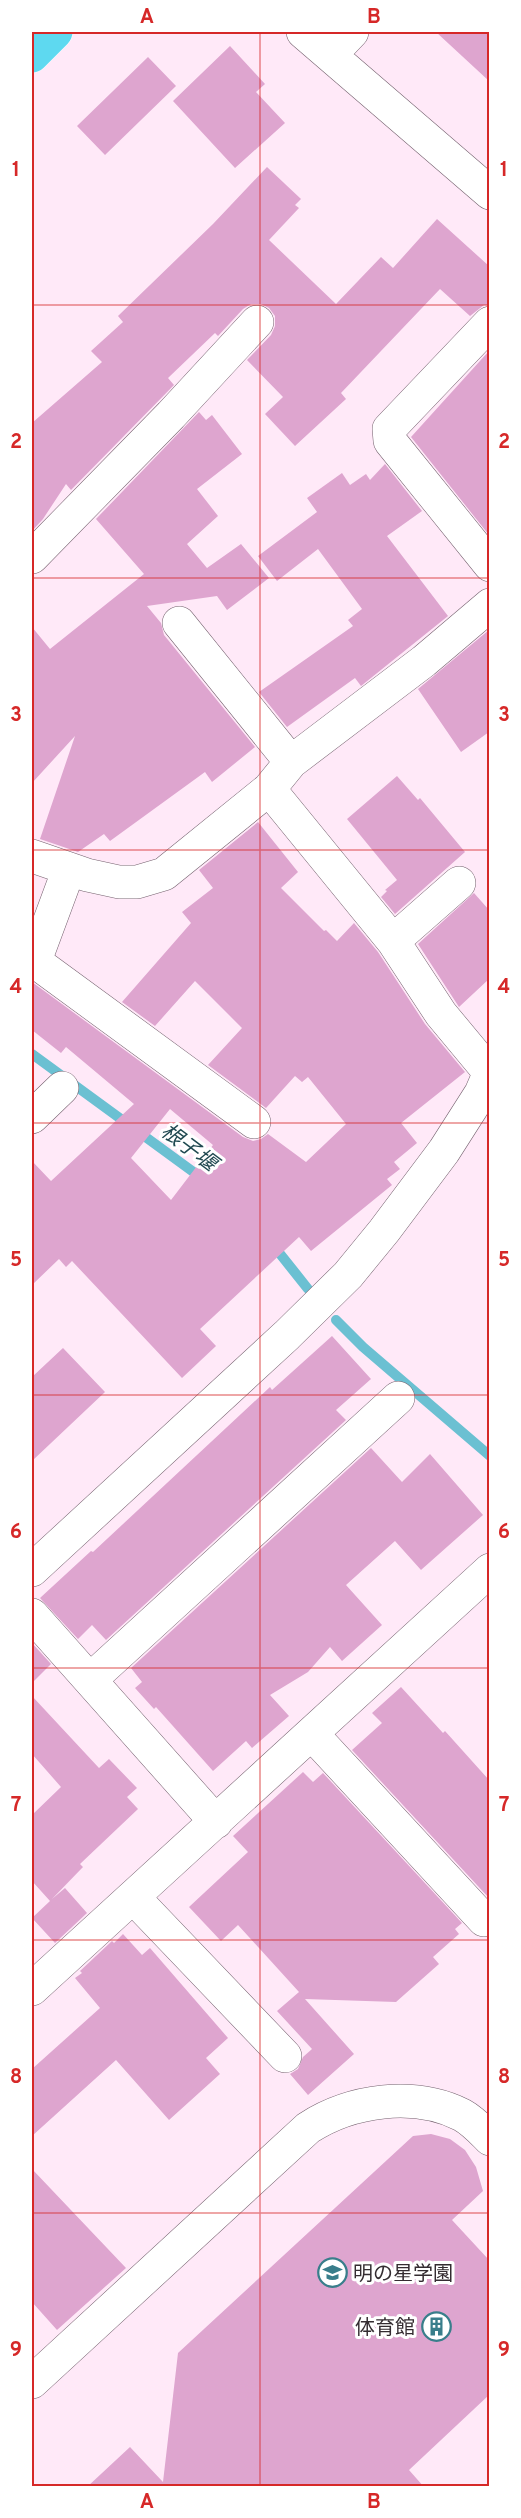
<svg xmlns="http://www.w3.org/2000/svg" width="521" height="2518" font-family="Overpass,'Noto Sans JP',sans-serif">
<style>
.lines{fill:none;stroke-linecap:round;stroke-linejoin:round}
.stream{stroke:#6bc0d2;stroke-width:10}
.building{fill:#dea5cf;fill-rule:evenodd}
.minor-casing{stroke:#75626f;stroke-width:34}
.highway-casing{stroke:#fff;stroke-width:34}
.minor{stroke:#fff;stroke-width:33}
.highway{stroke:#5ed9f0;stroke-width:33}
.grid{fill:none;stroke:#d62828;stroke-width:1.5;stroke-opacity:0.55}
.labels{text-anchor:middle;stroke-width:6;stroke-linejoin:round;paint-order:stroke}
.poi-label{font-size:20px;fill:#342c31;stroke:#fff;text-anchor:start}
.water-label{font-size:21px;font-style:italic;fill:#214951;stroke:#fff}
.neatline{fill:none;stroke:#d62828;stroke-width:2}
.grid-label{font-size:20px;text-anchor:middle;font-weight:bold;fill:#d62828}
</style>
<rect width="100%" height="100%" fill="#ffe9f8"/>
<g class="lines">
<path class="stream" d="M32 1054 203 1179
M273 1245 308 1289
M336 1320 363 1347 490 1456"/>
</g>
<path class="building" d="M436 32H489V81Z
M230 46 265 84 256 92 285 123 235 168 173 101Z
M148 57 176 86 105 155 77 126Z
M267 167 301 199 295 205 299 208 269 240 336 304 381 257 393 268 437 219 489 266V305H484L470 316 440 289 341 393 346 399 295 446 265 414 283 397 247 360 271 335 275 326V316L269 308 261 304H251L243 309 218 336 215 333 168 378 174 385 71 490 66 484 43 519 32 531V423L102 362 91 351 123 322 118 316 213 224Z
M489 351V535L411 437Z
M199 412 206 420 212 415 242 454 197 489 218 516 187 544 207 568 241 544 269 578 227 610 217 596 147 606 161 623 164 635 255 747 212 782 205 772 110 841 104 834 78 852 40 839 75 736 32 783V627L50 649 144 574 96 519Z
M385 464 422 511 387 536 448 616 361 686 355 678 287 727 259 692 353 626 348 620 362 609 318 549 277 581 258 556 317 512 307 498 342 473 350 485 366 474 370 480Z
M489 630V732L461 752 418 689Z
M397 776 418 800 420 798 465 852 395 914 381 897 387 891 385 890 397 880 347 819Z
M258 822 298 872 281 888 324 931 326 930 337 941 354 923 378 952 425 1024 465 1072 401 1123 417 1143 394 1162 400 1169 387 1179 392 1185 311 1251 299 1237 200 1329 216 1346 182 1378 72 1261 66 1267 59 1259 32 1285V1161L51 1181 134 1104 66 1047 61 1053 32 1030V982L243 1137 253 1141 261 1139 268 1134 306 1162 346 1124 308 1077 302 1082 295 1076 266 1108 208 1065 242 1028 195 981 155 1026 122 1002 191 923 182 912 213 888 199 870ZM170 1109 213 1145 171 1200 131 1158Z
M474 893 489 910V979L459 1007 418 944Z
M332 1336 371 1379 336 1410 346 1420 106 1640 92 1625 78 1639 40 1598 91 1551 93 1552 270 1387 272 1390Z
M63 1348 105 1392 32 1461V1377Z
M371 1448 402 1482 430 1454 483 1515 421 1570 395 1541 346 1585 382 1625 342 1661 330 1647 308 1672 270 1695 289 1716 252 1748 246 1741 213 1771 156 1707 154 1709 135 1688 142 1682 131 1668Z
M32 1643 51 1664 32 1683Z
M401 1687 443 1733 445 1731 489 1780V1898L352 1750 382 1723 372 1713Z
M32 1696 99 1768 109 1759 137 1788 127 1797 138 1809 80 1864 83 1867 52 1899 65 1888 87 1913 55 1943 32 1918 50 1901 32 1881V1815L61 1787 32 1754Z
M303 1772 313 1782 323 1773 462 1923 455 1929 459 1934 433 1957 439 1964 396 2002 305 1999 354 2054 308 2095 290 2074 298 2069 303 2057 312 2049 277 2011 299 1992 238 1925 221 1941 189 1907 248 1852 233 1836Z
M123 1934 142 1955 150 1948 228 2038 206 2058 220 2074 169 2120 116 2060 32 2136V2069L100 2008 75 1978 82 1973 80 1971 112 1941 114 1943Z
M431 2134 450 2139 465 2150 476 2167 483 2191 452 2220 489 2260V2395L409 2470 424 2487H87L130 2447 163 2482 178 2353 413 2136Z
M32 2169 126 2268 57 2330 32 2302Z"/>
<g class="lines">
<defs>
<path id="minor" d="M303 32 490 193
M330 55 352 32
M490 323 389 429 390 441 490 565
M32 557 171 415 257 322
M179 623 291 762
M269 789 393 941 441 1014 490 1073
M32 856 87 875 119 882H137L164 874 269 789 291 762 424 661 490 605
M69 869 36 958 37 963 254 1122
M393 941 459 883
M32 1117 62 1088
M32 1570 287 1335 348 1275 384 1231 444 1151 481 1093 490 1072
M32 1615 216 1822
M90 1680 398 1398
M312 1734 484 1920
M133 1897 285 2056
M32 1989 490 1570
M32 2382 308 2128C351 2100 414 2091 462 2115 473 2121 481 2130 490 2139"/>
<path id="highway" d="M32 56 56 32"/>
</defs>
<use href="#minor" class="minor-casing"/>
<use href="#highway" class="highway-casing"/>
<use href="#minor" class="minor"/>
<use href="#highway" class="highway"/>
</g>
<path class="grid" d="M260 32V2486M32 305H490M32 578H490M32 850H490M32 1123H490M32 1395H490M32 1668H490M32 1940H490M32 2213H490"/>
<defs>
<symbol id="school-ring" viewBox="-11 -11 22 22"><circle r="9.5" fill="#fff" stroke="#397e8b" stroke-width="1.5"/><path d="M0-5L7-2L0 1L-7-2ZM-4 1L0 2.5L4 1V4Q0 6-4 4Z" fill="#397e8b"/></symbol>
<symbol id="building-ring" viewBox="-11 -11 22 22"><circle r="9.5" fill="#fff" stroke="#397e8b" stroke-width="1.5"/><path d="M-4-6H4V6H1V3H-1V6H-4ZM-2.5-4.3h1.7v1.8h-1.7ZM.8-4.3h1.7v1.8H.8ZM-2.5-1h1.7V.8h-1.7ZM.8-1h1.7V.8H.8Z" fill="#397e8b"/></symbol>
</defs>
<g fill-rule="evenodd">
<use href="#school-ring" x="316" y="2256" width="33" height="33"/>
<use href="#building-ring" x="420" y="2310" width="33" height="33"/>
</g>
<g class="labels">
<g class="poi-label">
<text x="353" y="2280">明の星学園</text>
<text x="415" y="2334" text-anchor="end">体育館</text>
</g>
<g class="water-label">
<text transform="translate(189 1147) rotate(37)" y="7">根子堰</text>
</g>
</g>
<rect width="521" height="2518" fill="none" stroke="#ffffff" stroke-width="66"/>
<rect x="33" y="33" width="455" height="2452" class="neatline"/>
<g class="grid-label">
<text x="147" y="23">A</text>
<text x="374" y="23">B</text>
<text x="16" y="176">1</text>
<text x="504" y="176">1</text>
<text x="16" y="448">2</text>
<text x="504" y="448">2</text>
<text x="16" y="721">3</text>
<text x="504" y="721">3</text>
<text x="16" y="993">4</text>
<text x="504" y="993">4</text>
<text x="16" y="1266">5</text>
<text x="504" y="1266">5</text>
<text x="16" y="1538">6</text>
<text x="504" y="1538">6</text>
<text x="16" y="1811">7</text>
<text x="504" y="1811">7</text>
<text x="16" y="2083">8</text>
<text x="504" y="2083">8</text>
<text x="16" y="2356">9</text>
<text x="504" y="2356">9</text>
<text x="147" y="2508">A</text>
<text x="374" y="2508">B</text>
</g>
</svg>
